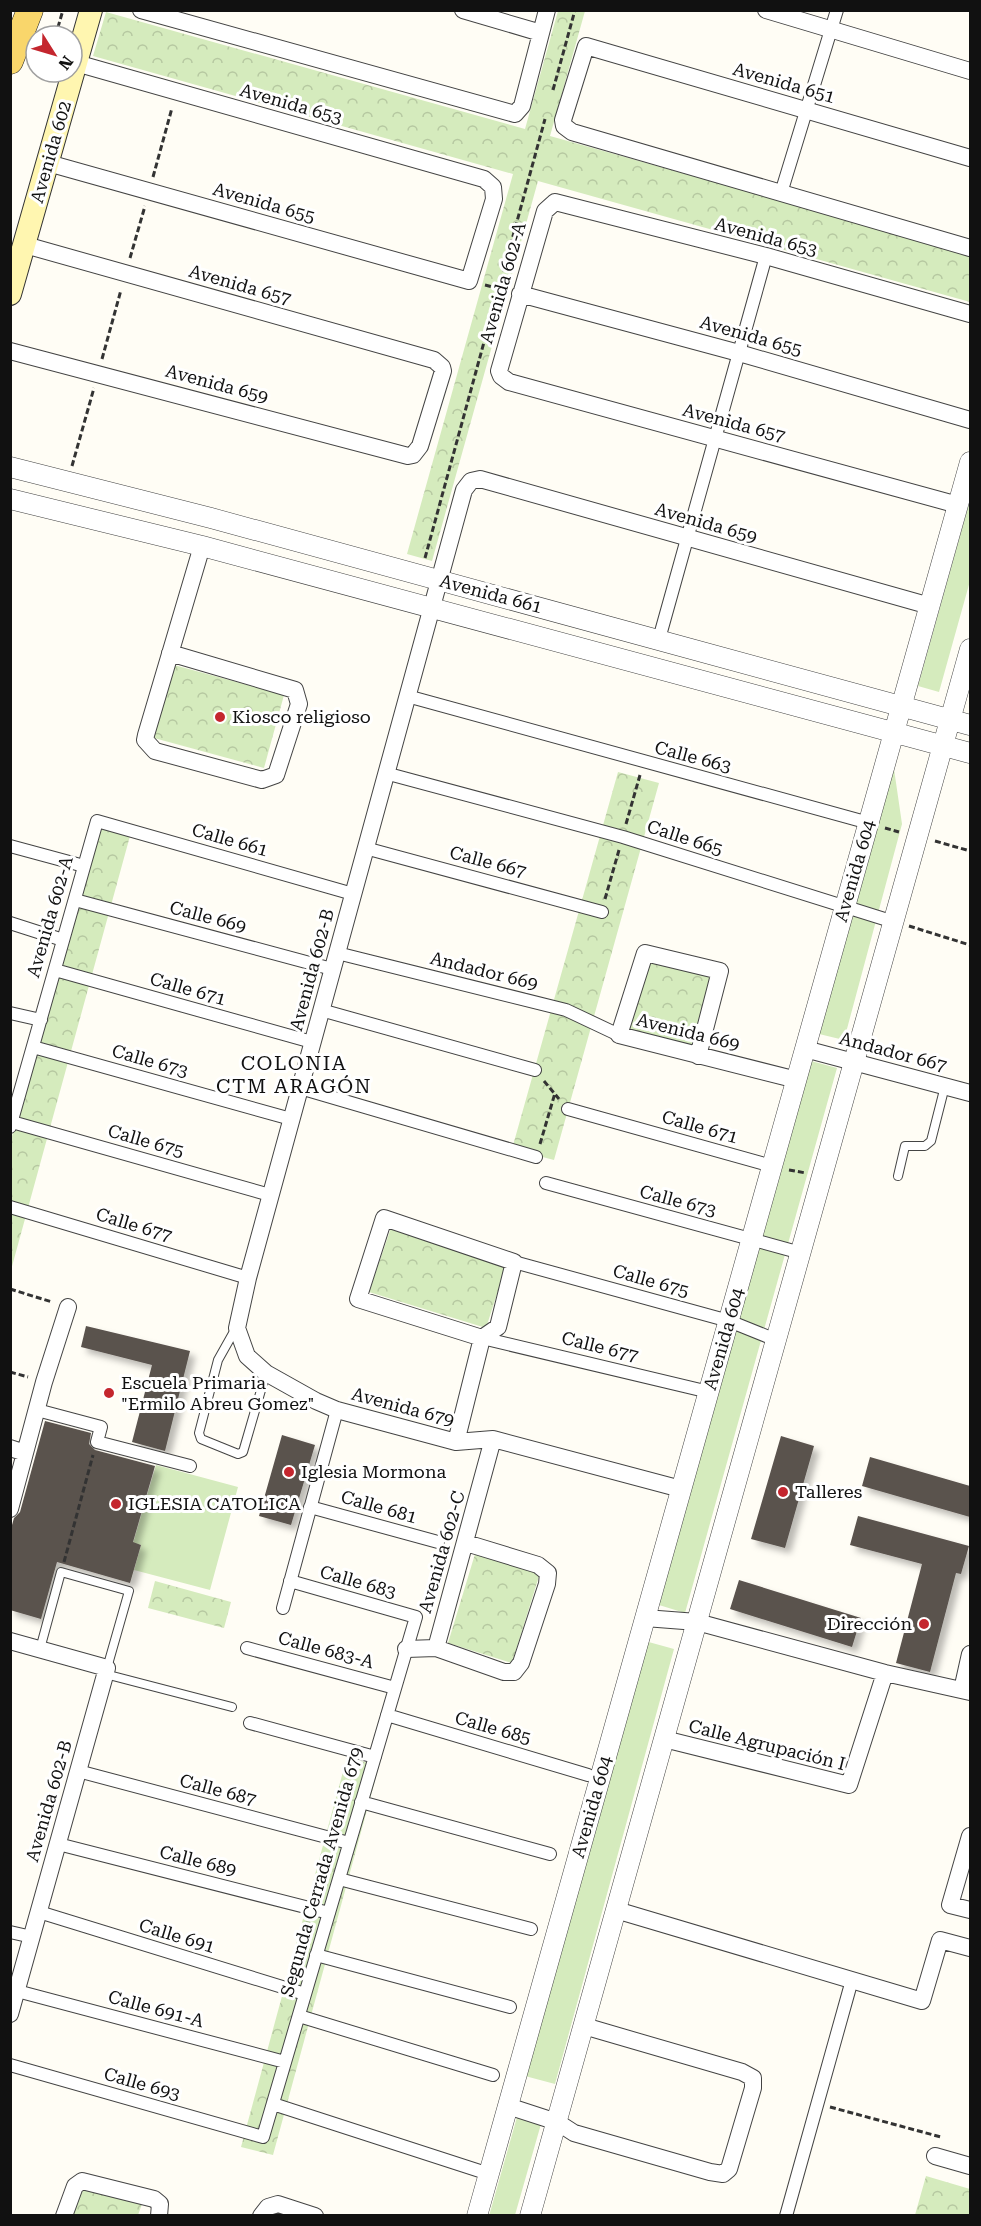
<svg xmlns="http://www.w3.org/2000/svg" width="981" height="2226" font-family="'Roboto Serif',serif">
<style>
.park{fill:url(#park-crowns)}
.garden{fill:#d5ebbd}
.building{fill:#5a524d;filter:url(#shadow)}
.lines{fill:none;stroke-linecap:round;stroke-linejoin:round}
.service-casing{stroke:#444;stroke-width:10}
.pedestrian-casing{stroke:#444;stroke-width:14}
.minor-casing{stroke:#444;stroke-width:18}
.tertiary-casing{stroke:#444;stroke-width:21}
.secondary-casing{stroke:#333;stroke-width:24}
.primary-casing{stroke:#222;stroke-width:27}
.path{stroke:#333;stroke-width:3;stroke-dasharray:6 3;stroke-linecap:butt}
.service{stroke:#fff;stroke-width:8}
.pedestrian{stroke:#fff;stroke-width:12}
.minor{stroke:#fff;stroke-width:16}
.tertiary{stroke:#fff;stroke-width:20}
.secondary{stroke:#fff6b0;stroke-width:22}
.primary{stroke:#f9d66b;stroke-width:26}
.poi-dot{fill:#c4262e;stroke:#fff;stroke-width:2}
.labels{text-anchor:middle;stroke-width:6;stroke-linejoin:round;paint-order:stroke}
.street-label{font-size:18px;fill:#111;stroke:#fff}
.poi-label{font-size:18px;fill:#111;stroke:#fff;text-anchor:start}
.neighbourhood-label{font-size:20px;letter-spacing:1.5px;fill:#111;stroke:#fff}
</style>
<defs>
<pattern id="park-crowns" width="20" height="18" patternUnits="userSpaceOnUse" patternTransform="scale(1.5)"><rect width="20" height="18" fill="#d5ebbd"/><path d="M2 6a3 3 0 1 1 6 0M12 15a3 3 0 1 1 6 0" fill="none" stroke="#b6c8a1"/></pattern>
<filter id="shadow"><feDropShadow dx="5.5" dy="5.5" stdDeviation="3" flood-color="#0004"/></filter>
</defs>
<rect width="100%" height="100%" fill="#fffdf5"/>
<path class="park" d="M558 11H585L550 136 970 254V302L538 181 432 561 407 554 513 174 93 56 106 12 525 129Z
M174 665 284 695 264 768 154 738Z
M618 772 659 783 554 1160 512 1149Z
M96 827 130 836 11 1270V1140Z
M646 957 714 976 693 1050 625 1031Z
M391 1228 507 1263 486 1328 369 1292Z
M475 1554 540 1573 512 1663 448 1643Z
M155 1581 231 1602 224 1628 148 1608Z
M347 1757 379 1766 273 2155 241 2147Z
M926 2176 970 2189V2215H915Z
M81 2186 142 2204 138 2215 72 2216Z"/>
<path class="garden" d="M970 500V581L939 692 918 686Z
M894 769 902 824 844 1040 819 1034Z
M811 1061 837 1068 685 1613 659 1605Z
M156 1465 238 1487 210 1590 134 1570 141 1545 133 1543Z
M645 1641 674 1649 555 2084 525 2076Z
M517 2117 541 2124 515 2215 489 2216Z"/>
<path class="building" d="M86 1326 190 1351 165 1451 132 1442 152 1365 81 1347Z
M45 1421 91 1433 89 1444 95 1450 155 1466 133 1542 141 1545 130 1583 57 1562 41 1619 10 1610V1532L14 1518 20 1512Z
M282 1435 315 1445 291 1525 259 1516Z
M781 1436 814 1446 785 1548 751 1539Z
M870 1457 970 1486V1517L862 1486Z
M858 1516 969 1546 961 1574 956 1573 930 1672 896 1663 922 1564 850 1545Z
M739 1580 861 1618 852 1647 730 1609Z"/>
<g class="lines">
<defs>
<path id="service" d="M898 1176 905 1146H925L931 1141 945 1086
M236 1328 218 1360 199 1433 201 1439 238 1454 243 1452 266 1373
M40 1649 61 1572 129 1591 107 1668
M105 1674 232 1707"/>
<path id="pedestrian" d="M781 193 837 10
M659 639 766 256
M407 696 869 823
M385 773 623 837 894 922
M10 846 84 866
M365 848 602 912
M75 900 332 969
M10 923 63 940
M337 953 566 1010 619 1035
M55 970 312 1042
M321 1010 535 1070
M10 1013 41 1020
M33 1047 291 1119
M300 1088 536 1157
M568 1109 772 1166
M12 1122 270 1195
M10 1127 97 821 353 894
M546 1183 801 1253
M10 1207 248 1278
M514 1262 729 1321 776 1340
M482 1338 709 1392
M37 1410 101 1427 97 1442 190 1466
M310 1507 438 1542
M283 1608 337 1410
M247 1648 395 1688
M387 1715 588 1775
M250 1723 375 1757
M78 1771 349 1843
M361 1802 550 1854
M58 1844 329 1913
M339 1879 531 1929
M39 1912 305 1994
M10 1932 32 1937
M316 1955 510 2007
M17 1991 285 2062
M299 2016 493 2075
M10 2065 263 2137 416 1617 290 1581
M273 2104 489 2174
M786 2216 852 1980"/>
<path id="minor" d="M141 10 515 114 522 106 547 10
M463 10 541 33
M766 10 970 71
M970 158 586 46 563 120 564 126 572 132 970 248
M48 163 469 281 494 199 493 187 484 179 76 63
M520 294 739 353 970 420
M10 351 408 456 413 455 420 446 443 371 442 367 434 360 25 245
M958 505 509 382 501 376 499 371 545 211 555 202 766 256 970 314
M170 653 295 690 299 704 276 775 262 780 155 751 145 740 146 735 202 546
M805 1049 970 1093
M698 1056 720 971 645 953 619 1035 797 1080
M384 1218 514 1262 498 1327 482 1338 358 1299Z
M456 1442 482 1338
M10 1448 25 1453
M681 1489 493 1439 456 1442 337 1410 316 1401 266 1373 247 1356 237 1328 248 1278 464 490 471 481 480 479 930 606
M10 1509 44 1382 68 1307
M645 1618 697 1622 885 1673 970 1692
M10 1641 107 1668 10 2014
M436 1648 504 1672H514L521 1663 547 1584 548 1573 538 1565 466 1543
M406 1649 436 1648 493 1439
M962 1690 970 1654
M664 1739 849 1785 885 1673
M970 1836 950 1905 970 1910
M616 1910 922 2001 940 1940 970 1948
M508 2106 557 2122 574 2133 710 2172 723 2174 729 2169 753 2088V2078L742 2072 584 2026
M935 2156 970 2166
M64 2216 75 2186 82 2181 154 2199 160 2204 159 2216
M261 2216 268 2207 278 2204 315 2216"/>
<path id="tertiary" d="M10 467 211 518 970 725
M10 499 202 546 970 753
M477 2216 970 462
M530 2216 970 649"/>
<path id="secondary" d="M10 294 91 10"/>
<path id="primary" d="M10 61 30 10"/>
</defs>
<use href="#service" class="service-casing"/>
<use href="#pedestrian" class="pedestrian-casing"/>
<use href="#minor" class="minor-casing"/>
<use href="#tertiary" class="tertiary-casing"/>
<use href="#secondary" class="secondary-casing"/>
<use href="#primary" class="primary-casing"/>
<path class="path" d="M45 31 56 34 63 10
M553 90 575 10
M153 177 172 108
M130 258 145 206
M485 285 505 290
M102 359 121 290
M72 466 94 388
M425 558 545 119
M626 824 640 775
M885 828 899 832
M935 841 970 851
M605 899 619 850
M909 926 970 945
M544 1081 559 1099
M540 1144 555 1093
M789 1170 806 1173
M10 1289 52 1302
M10 1372 28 1377
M64 1562 93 1455
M830 2107 941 2137"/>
<use href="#service" class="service"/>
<use href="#pedestrian" class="pedestrian"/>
<use href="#minor" class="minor"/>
<use href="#tertiary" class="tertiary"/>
<use href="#secondary" class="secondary"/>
<use href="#primary" class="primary"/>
</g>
<g class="poi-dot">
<circle cx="220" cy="717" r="6"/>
<circle cx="109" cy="1393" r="6"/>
<circle cx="289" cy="1472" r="6"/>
<circle cx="783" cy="1492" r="6"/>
<circle cx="116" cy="1504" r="6"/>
<circle cx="924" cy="1624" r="6"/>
</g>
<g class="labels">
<g class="street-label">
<text transform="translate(784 83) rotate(16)" y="6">Avenida 651</text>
<text transform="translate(291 104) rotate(16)" y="6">Avenida 653</text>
<text transform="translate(51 152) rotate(-74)" y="6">Avenida 602</text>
<text transform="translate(264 203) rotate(16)" y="6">Avenida 655</text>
<text transform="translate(766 237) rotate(15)" y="6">Avenida 653</text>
<text transform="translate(503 283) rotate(-74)" y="6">Avenida 602-A</text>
<text transform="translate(240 285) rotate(16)" y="6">Avenida 657</text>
<text transform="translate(751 336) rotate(16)" y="6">Avenida 655</text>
<text transform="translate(217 384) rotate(15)" y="6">Avenida 659</text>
<text transform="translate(734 423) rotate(15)" y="6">Avenida 657</text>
<text transform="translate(706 523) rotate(16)" y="6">Avenida 659</text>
<text transform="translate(491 594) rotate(15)" y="6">Avenida 661</text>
<text transform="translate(693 757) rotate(15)" y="6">Calle 663</text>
<text transform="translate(685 838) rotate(18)" y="6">Calle 665</text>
<text transform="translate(230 840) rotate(16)" y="6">Calle 661</text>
<text transform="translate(488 862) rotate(15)" y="6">Calle 667</text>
<text transform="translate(855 871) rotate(-74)" y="6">Avenida 604</text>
<text transform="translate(50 917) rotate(-74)" y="6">Avenida 602-A</text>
<text transform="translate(208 917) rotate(15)" y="6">Calle 669</text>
<text transform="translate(312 970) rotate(-75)" y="6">Avenida 602-B</text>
<text transform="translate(484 971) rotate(14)" y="6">Andador 669</text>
<text transform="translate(188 989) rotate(16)" y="6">Calle 671</text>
<text transform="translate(688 1032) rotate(14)" y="6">Avenida 669</text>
<text transform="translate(893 1052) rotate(15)" y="6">Andador 667</text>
<text transform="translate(150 1061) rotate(16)" y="6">Calle 673</text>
<text transform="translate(700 1127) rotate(16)" y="6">Calle 671</text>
<text transform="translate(146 1141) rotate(16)" y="6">Calle 675</text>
<text transform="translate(678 1201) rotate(15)" y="6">Calle 673</text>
<text transform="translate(134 1225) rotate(17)" y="6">Calle 677</text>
<text transform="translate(651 1281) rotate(16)" y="6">Calle 675</text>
<text transform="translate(724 1339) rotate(-74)" y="6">Avenida 604</text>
<text transform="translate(600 1347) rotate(14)" y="6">Calle 677</text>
<text transform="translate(403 1407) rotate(15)" y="6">Avenida 679</text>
<text transform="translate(379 1507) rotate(16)" y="6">Calle 681</text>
<text transform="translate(442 1552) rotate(-74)" y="6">Avenida 602-C</text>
<text transform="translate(358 1582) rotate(16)" y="6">Calle 683</text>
<text transform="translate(326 1650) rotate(15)" y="6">Calle 683-A</text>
<text transform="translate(493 1728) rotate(16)" y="6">Calle 685</text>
<text transform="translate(767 1745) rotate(14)" y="6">Calle Agrupación I</text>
<text transform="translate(218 1790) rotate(15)" y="6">Calle 687</text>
<text transform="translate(49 1801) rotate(-74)" y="6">Avenida 602-B</text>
<text transform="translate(592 1807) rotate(-74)" y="6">Avenida 604</text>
<text transform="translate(198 1861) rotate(14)" y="6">Calle 689</text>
<text transform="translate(322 1872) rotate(-74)" y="6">Segunda Cerrada Avenida 679</text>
<text transform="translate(177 1936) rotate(17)" y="6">Calle 691</text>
<text transform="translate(156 2009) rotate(15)" y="6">Calle 691-A</text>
<text transform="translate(142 2084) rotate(16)" y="6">Calle 693</text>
</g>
<g class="poi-label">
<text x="232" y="723">Kiosco religioso</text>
<text x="121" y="1389">Escuela Primaria<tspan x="121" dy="21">"Ermilo Abreu Gomez"</tspan></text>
<text x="301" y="1478">Iglesia Mormona</text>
<text x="795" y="1498">Talleres</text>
<text x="128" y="1510">IGLESIA CATOLICA</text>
<text x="912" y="1630" text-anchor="end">Dirección</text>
</g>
<g class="neighbourhood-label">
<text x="294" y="1070">COLONIA<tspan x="294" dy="23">CTM ARAGÓN</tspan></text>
</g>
</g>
<rect width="981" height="2226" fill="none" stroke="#111111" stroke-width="24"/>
<g transform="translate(54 54) rotate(127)"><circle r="28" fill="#ffffff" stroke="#a0a0a0" stroke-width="1.5"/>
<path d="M0-4.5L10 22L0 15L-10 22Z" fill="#c4262e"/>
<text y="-9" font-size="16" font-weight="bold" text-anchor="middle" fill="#111111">N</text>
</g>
</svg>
